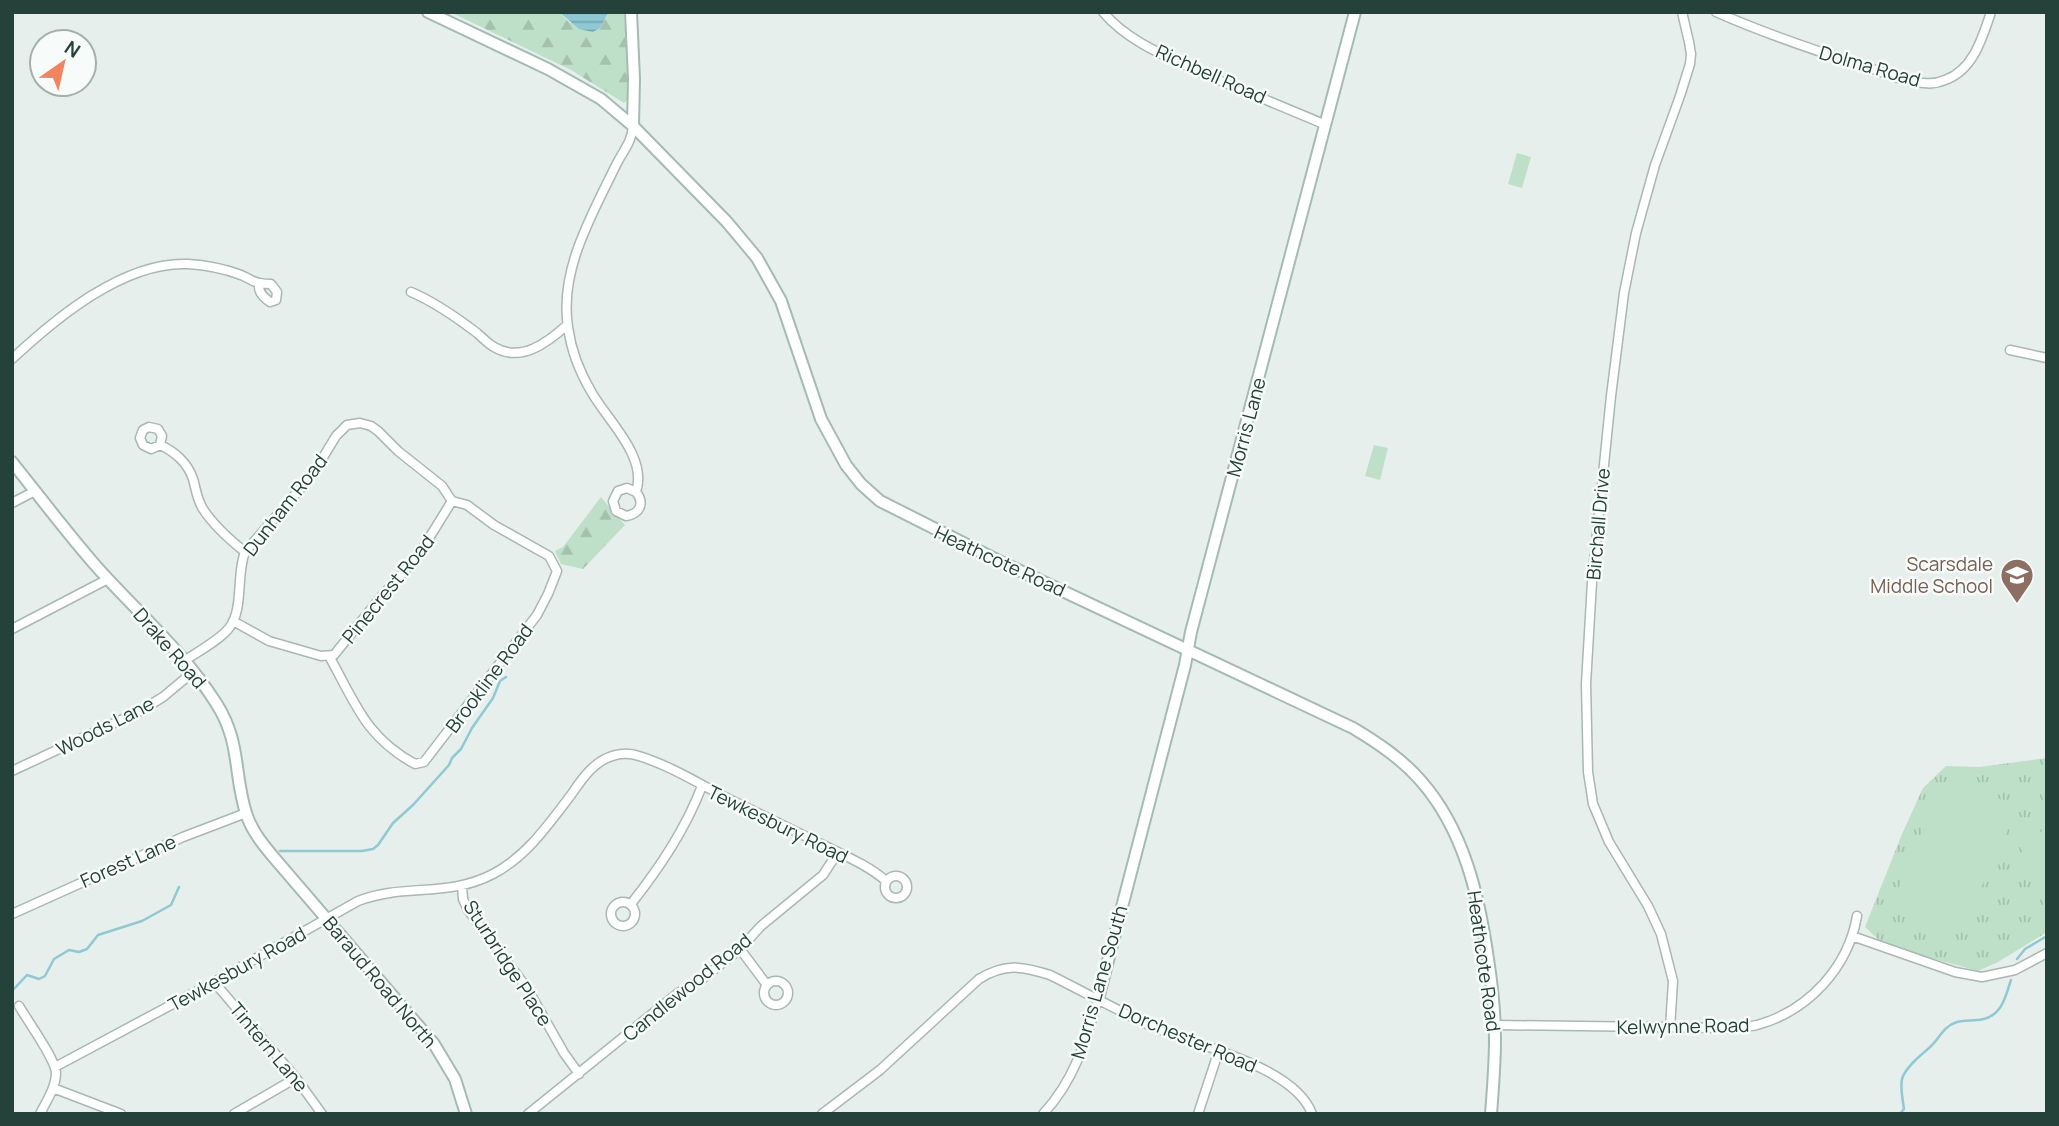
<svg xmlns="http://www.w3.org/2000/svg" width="2059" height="1126" font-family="Manrope,sans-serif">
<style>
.grass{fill:url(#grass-tufts)}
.forest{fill:url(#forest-firs)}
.pitch{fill:#bfe0c8}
.water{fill:url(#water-rules)}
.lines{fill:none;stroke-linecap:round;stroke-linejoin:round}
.stream{stroke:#8ec9d4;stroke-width:2.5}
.street-casing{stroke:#a8b8b2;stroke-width:11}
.secondary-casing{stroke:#a4bbb3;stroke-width:14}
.street{stroke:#fff;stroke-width:8}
.secondary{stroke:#fff;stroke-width:10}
.labels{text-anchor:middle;stroke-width:5;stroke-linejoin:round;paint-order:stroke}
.street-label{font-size:19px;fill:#24423a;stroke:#f7fbf9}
.education-label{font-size:19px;fill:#785e54;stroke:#f7fbf9;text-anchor:end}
</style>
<defs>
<pattern id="grass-tufts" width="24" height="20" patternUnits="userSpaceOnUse" patternTransform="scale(1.75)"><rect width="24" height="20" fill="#bfe0c8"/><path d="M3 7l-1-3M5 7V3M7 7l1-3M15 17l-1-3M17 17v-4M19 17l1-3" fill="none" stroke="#a4c1ad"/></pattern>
<pattern id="forest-firs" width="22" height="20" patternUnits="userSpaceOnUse" patternTransform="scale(1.75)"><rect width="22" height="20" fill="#bfe0c8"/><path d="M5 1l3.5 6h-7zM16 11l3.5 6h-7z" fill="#a4c1ad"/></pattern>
<pattern id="water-rules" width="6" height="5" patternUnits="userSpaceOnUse" patternTransform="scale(1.75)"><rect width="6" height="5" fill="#8ec9d4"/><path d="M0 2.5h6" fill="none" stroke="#74a5ad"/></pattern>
</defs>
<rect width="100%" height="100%" fill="#e6efeb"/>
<path class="grass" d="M2047 758V932L1998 962 1978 971 1917 954 1880 941 1865 927 1902 834 1923 788 1946 766 1979 767Z"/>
<path class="forest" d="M450 12H559L570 23 606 19 609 12H624L629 98 624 103 571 70Z
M601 497 625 525 583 569 561 564 555 551 563 547Z"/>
<path class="pitch" d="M1517 153 1531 157 1522 188 1508 184Z
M1374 445 1388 448 1380 480 1365 476Z
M1948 776 2017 807 1961 933 1892 903Z
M2047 828V890L2019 846Z"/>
<path class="water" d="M559 12H609L600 28 593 32 579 29Z"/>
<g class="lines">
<path class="stream" d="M280 851H362L373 849 378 845 393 823 413 805 449 765 452 758 461 749 472 728 493 698 500 681 506 677
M2017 959 2025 949 2047 936
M12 991 27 975 39 979 45 976 54 959 69 950 79 952 87 949 98 935 142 921 171 905 179 887
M1900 1114 1904 1109C1903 1100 1899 1085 1903 1076 1909 1064 1920 1056 1929 1048 1939 1040 1943 1026 1957 1022 1969 1019 1983 1023 1994 1014 2004 1007 2007 991 2011 980"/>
<defs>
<path id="street" d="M1103 12C1127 41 1166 56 1200 72 1241 90 1284 107 1326 125
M1716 12C1766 34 1816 51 1867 67 1885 73 1904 82 1924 83 1931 84 1938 83 1945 80 1973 70 1982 39 1991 12
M633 126C632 142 623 151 616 165 592 215 559 270 568 327 571 350 580 373 592 393 608 421 648 457 636 492 645 503 640 514 626 516L616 511 613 501 618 491 627 488 636 492
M411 292C435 302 456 317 477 333 482 337 487 343 494 347 521 363 547 343 567 325
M2010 350 2047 358
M12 359C56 318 124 261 188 264 205 265 225 269 241 275 247 277 254 283 260 283 264 284 267 284 271 284L277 292 276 300 270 302C263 297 258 292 259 284
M160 445 162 436 158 429 149 427 143 430 140 438 143 445 151 449 160 445C174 451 188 463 193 479 196 489 197 500 203 509 214 526 230 540 245 552
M12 503 35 491
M233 621 269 641 321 656 334 655 381 597 418 556 452 501
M12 629 108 579
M329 656C355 702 365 737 415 764L424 762 537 615 548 594 557 571 549 556 494 525 467 505 452 501
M184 661C197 652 220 640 229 628 244 610 236 574 245 552L313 474 336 436 347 425 360 423 371 426 378 431 398 451 442 486 452 501
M12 771 140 711 163 697 193 672
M885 887a11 11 0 1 1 22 0a11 11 0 1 1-22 0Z
M462 886 463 899 468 910 527 988 564 1053 579 1074
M611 914a12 12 0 1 1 24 0a12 12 0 1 1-24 0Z
M631 904C660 867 685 830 702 786
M12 914 183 837 246 813
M1852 936 1955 972 1982 977 2015 970 2047 953
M740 949 767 985
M764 993a12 12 0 1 1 24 0a12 12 0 1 1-24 0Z
M214 982 296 1078 322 1114
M19 1006C27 1020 56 1060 56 1073 56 1087 46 1102 40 1114
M1495 1025 1730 1028C1739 1027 1749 1027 1757 1025 1808 1011 1848 968 1857 916
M1670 1028 1673 981 1661 934 1648 906 1609 842 1593 804 1588 772 1586 684 1592 582 1611 396 1624 293 1636 233 1655 165 1680 96 1690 64 1691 54 1689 42 1682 12
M55 1067 214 982 358 901C404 883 447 898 493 874 527 856 548 825 571 795 580 782 589 768 603 760 614 754 627 752 639 756 672 766 704 787 735 802 764 816 793 830 821 844 843 855 868 865 886 881
M53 1088 121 1114
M234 1114 296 1078
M528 1114 678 993 701 980 740 949 761 926 823 875 838 852
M822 1114 880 1070 979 979C1005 963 1022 966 1050 975 1084 992 1117 1010 1151 1026 1194 1045 1295 1066 1312 1114
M1043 1114C1074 1081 1086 1041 1098 999
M1198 1114 1219 1050"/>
<path id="secondary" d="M428 12 548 69 601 99 633 126 727 222 757 258 781 301 821 419 846 465 861 484 880 501 1001 562 1353 728C1378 743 1402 759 1421 781 1464 830 1479 896 1488 959 1492 985 1495 1012 1495 1039 1495 1064 1493 1089 1491 1114
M631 12 634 79 633 126
M12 462C40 497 67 533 96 566 137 612 184 652 216 703 242 743 233 776 247 816 253 833 265 847 276 860L434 1044 455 1079 466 1114
M1098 999 1185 665 1191 632 1355 12"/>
</defs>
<use href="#street" class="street-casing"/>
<use href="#secondary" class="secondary-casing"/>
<use href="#street" class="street"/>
<use href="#secondary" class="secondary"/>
</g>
<defs>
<symbol id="school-pin" viewBox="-11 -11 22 30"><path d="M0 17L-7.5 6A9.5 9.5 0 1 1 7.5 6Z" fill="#8d6e63" stroke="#f7fbf9"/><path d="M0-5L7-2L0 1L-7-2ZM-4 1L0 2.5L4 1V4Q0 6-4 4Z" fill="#fff"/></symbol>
</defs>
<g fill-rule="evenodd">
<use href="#school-pin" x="1998" y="556" width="38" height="52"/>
</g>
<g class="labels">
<g class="street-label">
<text transform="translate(1870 66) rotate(16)" y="7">Dolma Road</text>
<text transform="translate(1211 74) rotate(24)" y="7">Richbell Road</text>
<text transform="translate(1246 427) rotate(-75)" y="7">Morris Lane</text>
<text transform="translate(285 505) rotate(-52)" y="7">Dunham Road</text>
<text transform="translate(1598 524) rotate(-85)" y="7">Birchall Drive</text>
<text transform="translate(1000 561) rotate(25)" y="7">Heathcote Road</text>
<text transform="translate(388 589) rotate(-51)" y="7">Pinecrest Road</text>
<text transform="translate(170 648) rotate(49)" y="7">Drake Road</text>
<text transform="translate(489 678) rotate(-53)" y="7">Brookline Road</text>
<text transform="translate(105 726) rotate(-27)" y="7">Woods Lane</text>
<text transform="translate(778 824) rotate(26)" y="7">Tewkesbury Road</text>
<text transform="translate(128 861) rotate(-24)" y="7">Forest Lane</text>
<text transform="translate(1484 961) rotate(82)" y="7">Heathcote Road</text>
<text transform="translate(508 963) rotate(57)" y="7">Sturbridge Place</text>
<text transform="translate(237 969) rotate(-29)" y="7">Tewkesbury Road</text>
<text transform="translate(380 982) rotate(50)" y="7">Baraud Road North</text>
<text transform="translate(1099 982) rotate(-74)" y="7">Morris Lane South</text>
<text transform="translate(687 987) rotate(-39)" y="7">Candlewood Road</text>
<text transform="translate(1683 1026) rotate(-1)" y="7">Kelwynne Road</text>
<text transform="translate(1188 1038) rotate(23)" y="7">Dorchester Road</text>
<text transform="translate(269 1047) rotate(50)" y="7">Tintern Lane</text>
</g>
<g class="education-label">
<text x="1993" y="571">Scarsdale<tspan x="1993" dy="22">Middle School</tspan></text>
</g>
</g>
<rect width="2059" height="1126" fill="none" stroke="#24423a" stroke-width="28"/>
<g transform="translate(63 63) rotate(34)"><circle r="33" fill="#f7fbf9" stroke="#a3b1ad" stroke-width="2"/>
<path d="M0-5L12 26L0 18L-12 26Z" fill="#f4845f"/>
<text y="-10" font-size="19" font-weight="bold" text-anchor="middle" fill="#24423a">N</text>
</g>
</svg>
